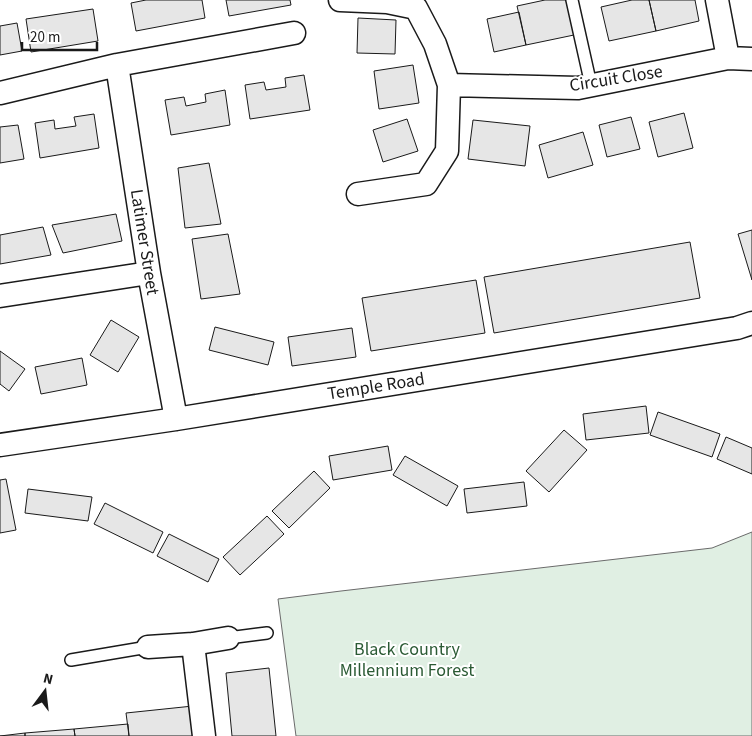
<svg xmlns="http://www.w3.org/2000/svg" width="752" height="736" font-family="'Source Sans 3',sans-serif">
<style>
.green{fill:#e0efe3;stroke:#6a6a6a}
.building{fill:#e6e6e6;stroke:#1a1a1a}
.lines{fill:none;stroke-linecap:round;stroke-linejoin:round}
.service-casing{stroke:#1a1a1a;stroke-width:14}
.minor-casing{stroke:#1a1a1a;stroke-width:25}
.service{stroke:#fff;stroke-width:11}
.minor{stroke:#fff;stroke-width:22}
.labels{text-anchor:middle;stroke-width:4;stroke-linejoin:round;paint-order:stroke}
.street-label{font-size:18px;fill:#1a1a1a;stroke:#fff}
.park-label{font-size:18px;fill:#2b5a34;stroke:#fff}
</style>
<rect width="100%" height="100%" fill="#fff"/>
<path class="green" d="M752 532V736H296L278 599 341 591 712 548Z"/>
<path class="building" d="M146 0H202L205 18 136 31 131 3Z
M226 0H290L291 5 229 16Z
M545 0H566L574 35 526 45 517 6Z
M632 0H649L656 31 609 41 601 7Z
M649 0H695L699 21 656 31Z
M93 9 98 41 31 52 26 19Z
M519 12 526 45 494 52 487 19Z
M358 18 396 20 395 54 357 53Z
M17 23 22 51 0 55V26Z
M413 65 419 103 379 109 374 71Z
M304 75 310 110 250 119 245 85 264 82 266 90 286 87 285 78Z
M225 90 230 125 171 135 165 100 184 97 186 106 206 102 205 94Z
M684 113 693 148 658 157 649 122Z
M94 114 99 148 40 158 35 123 54 120 55 129 76 126 74 117Z
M631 117 640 149 607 157 599 125Z
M407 119 418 151 383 162 373 130Z
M473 120 530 126 525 166 468 159Z
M18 125 24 159 0 163V127Z
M583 132 593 165 548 178 539 145Z
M209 163 221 224 185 228 178 168Z
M116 214 122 241 63 253 52 225Z
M43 227 51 255 0 264V235Z
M752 230V280L738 234Z
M228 234 240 294 201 299 192 239Z
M690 242 700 298 494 333 484 277Z
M476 280 485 333 371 351 362 298Z
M111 320 139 337 118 372 90 355Z
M215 327 274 342 268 365 209 350Z
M352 328 356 357 292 366 288 337Z
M0 351 25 369 9 391 0 384Z
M82 358 87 385 41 394 35 367Z
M646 406 649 433 586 440 583 414Z
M658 412 720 434 712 457 650 435Z
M564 430 587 450 549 492 526 471Z
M726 437 752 448V474L717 459Z
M388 446 392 470 333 480 329 456Z
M405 456 458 486 447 506 393 475Z
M314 471 330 488 289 528 272 511Z
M6 479 16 530 0 533V480Z
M524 482 527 506 467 513 464 489Z
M28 489 92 497 88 521 25 513Z
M105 503 163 532 153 553 94 524Z
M267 516 284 534 240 575 223 557Z
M169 534 219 559 208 582 157 556Z
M269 668 276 736H232L226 673Z
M193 706 195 736H129L126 713Z
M128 724 129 736H75L74 729Z
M74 729 75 736H25V733Z
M25 733V736H0Z"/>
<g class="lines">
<defs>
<path id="service" d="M572 0 591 85
M228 638 267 633
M71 660 148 647"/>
<path id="minor" d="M340 0 387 2 416 8 435 44 449 85 447 151 426 184 358 194
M717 0 728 58
M117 65 149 273 176 419
M449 85 578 88 728 58 752 59
M0 93 117 65 294 33
M0 296 149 273
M0 445 176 419 737 328 752 323
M193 644 204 736
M148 647 193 644 228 638"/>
</defs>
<use href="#service" class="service-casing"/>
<use href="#minor" class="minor-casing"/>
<use href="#service" class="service"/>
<use href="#minor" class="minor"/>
</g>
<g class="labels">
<g class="street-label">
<text transform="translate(616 78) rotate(-9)" y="6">Circuit Close</text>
<text transform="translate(145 242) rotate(81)" y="6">Latimer Street</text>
<text transform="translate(376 386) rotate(-9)" y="6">Temple Road</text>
</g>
<g class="park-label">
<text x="407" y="655">Black Country<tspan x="407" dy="21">Millennium Forest</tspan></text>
</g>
</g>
<g transform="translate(45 691) rotate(15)" stroke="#ffffff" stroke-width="4" paint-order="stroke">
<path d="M0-4L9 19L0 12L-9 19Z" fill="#1a1a1a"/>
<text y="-8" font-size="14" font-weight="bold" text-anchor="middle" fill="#1a1a1a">N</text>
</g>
<path d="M22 42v8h75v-8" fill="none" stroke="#1a1a1a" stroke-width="2.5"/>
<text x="30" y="42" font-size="15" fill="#1a1a1a" stroke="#ffffff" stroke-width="4" paint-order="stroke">20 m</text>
</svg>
